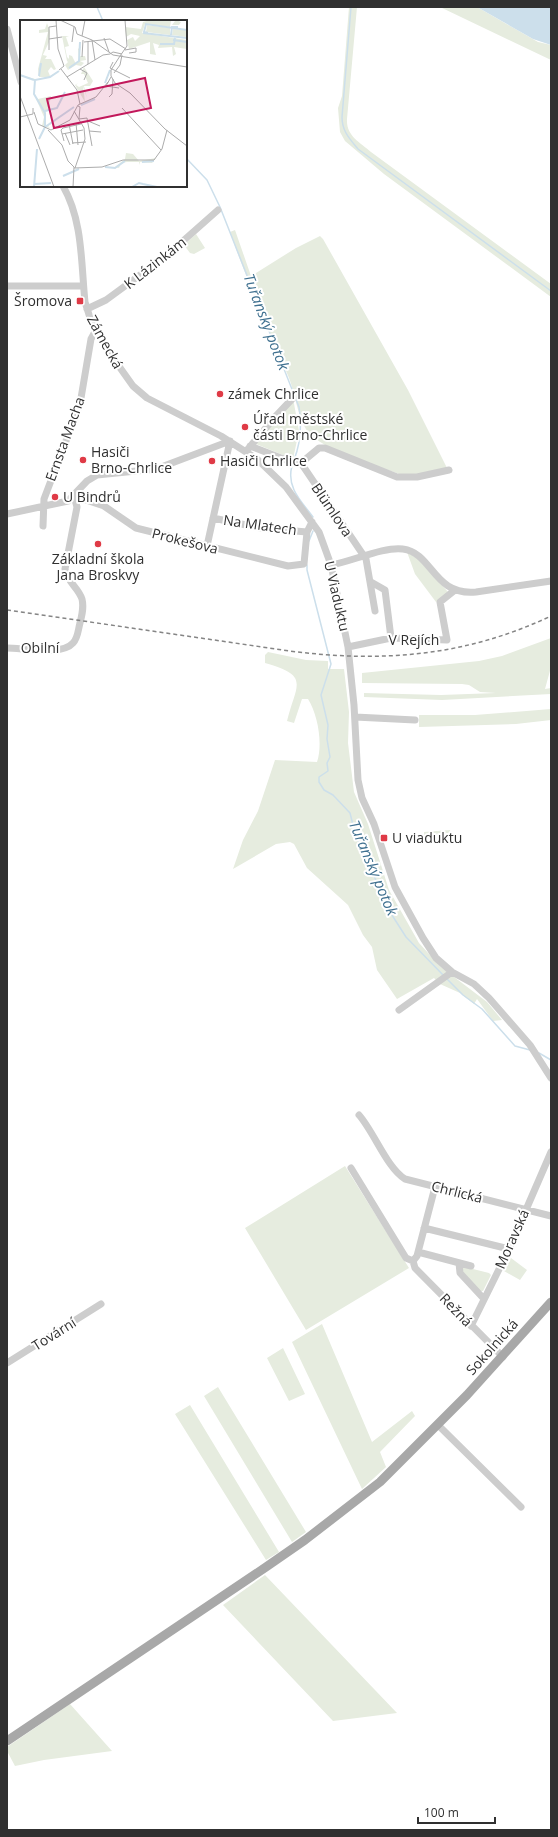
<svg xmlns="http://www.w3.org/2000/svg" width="558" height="1837" font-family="'Open Sans',sans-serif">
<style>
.green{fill:#e6ecdf}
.water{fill:#ccdfeb}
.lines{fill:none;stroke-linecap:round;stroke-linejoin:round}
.stream{stroke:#ccdfeb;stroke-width:1.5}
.minor{stroke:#cdcdcd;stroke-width:7}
.major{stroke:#a8a8a8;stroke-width:9}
.rail{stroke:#858585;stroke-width:1.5;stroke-dasharray:4 3;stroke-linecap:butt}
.poi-dot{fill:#df3a46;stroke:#fff;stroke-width:1.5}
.labels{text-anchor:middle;stroke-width:4;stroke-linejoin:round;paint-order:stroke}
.street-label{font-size:14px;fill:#303030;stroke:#fff}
.poi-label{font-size:14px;fill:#303030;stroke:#fff;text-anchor:start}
.water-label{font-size:15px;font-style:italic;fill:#407190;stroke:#fff}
.inset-river{fill:none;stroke:#ccdfeb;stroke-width:2}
.inset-road{fill:none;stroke:#acacac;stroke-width:1}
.view{fill:#c2185b;fill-opacity:0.15;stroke:#c2185b;stroke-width:2}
.inset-edge{fill:none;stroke:#303030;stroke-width:2}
</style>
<rect width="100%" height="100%" fill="#fff"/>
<path class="green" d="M349 7H357L347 119C346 136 360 142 371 152L551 284V297L384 174 345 141 340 132 338 108 342 96Z
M440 7H477L538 42 551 45V60Z
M235 230 251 276 296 248 320 236 323 239 408 390 447 468 410 477 399 474C373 464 331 453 311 435 299 425 295 393 289 378 269 329 247 282 230 232Z
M196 234 205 248 194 254 190 253 184 245Z
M293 398 299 431 293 459 256 444Z
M407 552 418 559 449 593 436 602 415 574Z
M551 638V667L545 689 551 688V694L442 700 364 697V693L441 695 496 693 480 692 469 685 462 684 362 683V673L479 661 502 656Z
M268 652 306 660 328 661V669H344L349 712 348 743 354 792 368 824 389 890 419 943 441 967 487 1002 502 1020 493 1021 477 999 474 1004 460 993 440 984 434 978 397 999 377 970 372 947 363 935 348 905 307 868 294 844 290 842 276 844 233 869 243 840 258 811 275 760 317 762C323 744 318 715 308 699H302L294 723 287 721C296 684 311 676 265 663V655Z
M551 709V720L516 724 419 727V715H475Z
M450 830 451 837 424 839V832Z
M345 1166 409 1268 306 1330 245 1228Z
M511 1258 527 1270 520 1280 504 1271Z
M465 1267 489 1273 491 1275 483 1291H480L462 1273 461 1268Z
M322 1324 372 1442 412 1411 415 1416 380 1452 386 1467 362 1489 292 1342Z
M283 1348 305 1394 289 1401 267 1358Z
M218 1387 306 1532 292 1542 204 1396Z
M190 1405 279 1552 266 1560 175 1414Z
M265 1575 397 1713 333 1721 223 1605Z
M70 1704 112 1751 44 1760 15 1766 7 1751V1747Z"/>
<path class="water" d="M477 7H551V45L533 39Z"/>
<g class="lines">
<path class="stream" d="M97 7 103 21
M351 7 342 117C342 131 349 138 358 149L551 291
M186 158 207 180 220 207 299 407C302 426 301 442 294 460
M292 466C286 487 301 501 313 517
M309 541 313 531
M307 565V570L331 664 321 695 328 725 327 739 330 757 327 763 328 771 319 777V782L324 790 333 795 350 813 355 833 390 912 406 937 444 976
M446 978 463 995 482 1009 515 1046 530 1050
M539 1053 551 1060"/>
<path class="minor" d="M7 29 21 82
M63 186C83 221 81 263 85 302L91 321 106 348 133 386 147 398 221 436 257 459 286 487 319 532 331 565 348 647 354 705 358 780 362 798 374 824 395 887 423 938 436 958 452 972 474 984 489 998 530 1045 551 1078
M7 286H83
M87 309 106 300 166 256 218 210
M250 446 294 463H301L319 448H325L397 477H417L449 470
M248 449 275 417 293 398
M301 463 366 559 375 611
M74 496 104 506 136 528 288 566 304 564 307 532 312 522
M7 514 68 501 87 481 97 475 156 469 230 441
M213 518 260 528 307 532
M43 526 44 499 80 404 91 339 96 330
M207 546 230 441
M331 565C350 562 385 546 403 549 433 553 433 596 476 592L551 581
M371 582 385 590 391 638
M348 647 391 638 447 640 440 602 455 590
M7 648C23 648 62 656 73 643 78 638 78 630 80 623 82 615 84 607 82 599 78 587 67 582 65 569L77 507 74 496
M355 717 415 720
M399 1010 452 972
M359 1115C374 1132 387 1168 405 1179L551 1216
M351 1168 406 1258 413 1261
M435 1187 417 1256 413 1261 415 1268 503 1357
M424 1228 509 1249
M418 1252 471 1266
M459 1263 460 1273 484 1299
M471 1326 509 1249 551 1152
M7 1363 101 1304
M438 1425 521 1507"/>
<path class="major" d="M7 1741 266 1567 305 1540 380 1482 467 1395 551 1302"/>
<path class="rail" d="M7 610 290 651C383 663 466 656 551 616"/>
</g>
<g class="poi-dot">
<rect x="76" y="297" width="8" height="8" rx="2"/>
<circle cx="220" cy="394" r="4"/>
<circle cx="245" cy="427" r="4"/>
<circle cx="83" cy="460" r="4"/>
<circle cx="212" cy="461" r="4"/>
<circle cx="55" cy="497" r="4"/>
<circle cx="98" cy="544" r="4"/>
<rect x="380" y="834" width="8" height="8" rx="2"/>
</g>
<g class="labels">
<g class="street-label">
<text transform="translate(155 263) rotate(-38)" y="5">K Lázinkám</text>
<text transform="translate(105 342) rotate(61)" y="5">Zámecká</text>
<text transform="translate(65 439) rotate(-70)" y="5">Ernsta Macha</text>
<text transform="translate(332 510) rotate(56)" y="5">Blümlova</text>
<text transform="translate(260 525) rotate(8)" y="5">Na Mlatech</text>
<text transform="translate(185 541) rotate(14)" y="5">Prokešova</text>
<text transform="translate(337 596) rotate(77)" y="5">U Viaduktu</text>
<text x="414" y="645">V Rejích</text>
<text x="40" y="653">Obilní</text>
<text transform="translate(457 1192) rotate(14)" y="5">Chrlická</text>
<text transform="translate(512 1239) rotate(-66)" y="5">Moravská</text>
<text transform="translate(456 1310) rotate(46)" y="5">Režná</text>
<text transform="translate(54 1334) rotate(-32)" y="5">Tovární</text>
<text transform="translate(492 1347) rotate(-48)" y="5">Sokolnická</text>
</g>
<g class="poi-label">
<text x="72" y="306" text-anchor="end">Šromova</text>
<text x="228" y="399">zámek Chrlice</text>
<text x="253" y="424">Úřad městské<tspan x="253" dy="16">části Brno-Chrlice</tspan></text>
<text x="91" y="457">Hasiči<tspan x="91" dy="16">Brno-Chrlice</tspan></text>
<text x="220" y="466">Hasiči Chrlice</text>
<text x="63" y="502">U Bindrů</text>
<text x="98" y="564" text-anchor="middle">Základní škola<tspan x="98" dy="16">Jana Broskvy</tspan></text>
<text x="392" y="843">U viaduktu</text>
</g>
<g class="water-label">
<text transform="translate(266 322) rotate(69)" y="5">Tuřanský potok</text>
<text transform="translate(373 868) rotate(67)" y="5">Tuřanský potok</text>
</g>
</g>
<g transform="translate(20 20)">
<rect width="167" height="167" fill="#fff"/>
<path d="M130 0H156L161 2 159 5H152L155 1H151L150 7 125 4 122 13 167 20V29L154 27 156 34 153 36 152 27 138 28 139 25 133 23 136 35 130 34V22L109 29 107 20 113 17 115 21 120 16 111 14 106 17 105 7 121 9 123 2ZM27 3 30 11 29 22 21 39 23 35 27 36 25 39H31L36 49 34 50 31 47 28 51 30 56 41 50 30 57H19L18 49 28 12 19 13V10L25 9ZM127 5 150 8V15L126 12ZM153 9 167 10V17L152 15ZM42 16H49L46 17 49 26 45 27 47 37 49 39V35L52 36 56 44 59 41 58 29 61 26 59 36H65L66 40 60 41 64 43 61 46 56 45 48 50 45 45 48 42 47 41ZM64 47 73 61 70 66H64L67 78 63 66 65 82 55 65 58 63 56 65 59 67 68 63 64 54H61ZM0 55 15 59 14 74 18 79 31 76 28 89 37 88 46 70 37 89 25 91 26 106 38 100 28 106 30 108 22 106 24 97 14 74V60ZM106 133 113 134 119 141 136 138 132 143 120 142V145L119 142H107L101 143 99 148 90 146 95 147 105 139Z" fill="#e6ecdf"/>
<path class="inset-river" d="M123 13 167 18M128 13 124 12 126 4 167 10M151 15 152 7H158M153 20 167 22M140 24H154L155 18M49 48 59 41 60 22M0 55 14 60M19 56 21 43M85 63 90 50M61 85 75 79M25 91 37 88 45 72M25 107 54 87M19 119 25 107V93L14 74 15 60 30 57 39 51M122 142 134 141M85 147 95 148 105 141M43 156 59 149M14 164 31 163M123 164 137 167M14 167 17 129M112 167 119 163 123 164"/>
<path class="inset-road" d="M36 0 38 29 44 46 39 50M40 0 55 7 57 14 72 20 93 35 167 47M62 16 65 0M84 18 89 32M29 19 42 17M72 20 75 40M52 22 54 7M64 22 90 19 106 29M68 22V44M29 30V7L36 6M105 30 116 28V32L109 33M90 34 93 32 102 34M100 36 107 26 105 0M100 36 91 50V56L95 63 110 73 145 109 167 126M62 37 63 20M93 42 90 48 110 58M41 49 57 70 60 84M60 49 67 53 64 60M94 53 100 45 102 35M47 57 83 35 90 34M91 57 86 66 99 68M0 76 34 167M89 77 92 74 93 59M58 86 60 87 59 99M102 88 141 130M54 91 64 108 65 119 55 148M14 92 18 104 31 110 50 100 58 85 76 77 88 62M0 97 13 94V88M59 99 67 98 72 126M68 101 80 106M56 103 58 125M49 104 53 124M28 110 42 125 48 141 54 147 53 167M69 111 81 112M45 113 50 125M42 114 63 110M44 121 41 110 43 108 61 104M52 123 66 122M54 148 82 147 103 140H134L142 129 147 110"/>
<path class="view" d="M125 58 131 88 34 108 27 79Z"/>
<rect width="167" height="167" class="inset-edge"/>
</g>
<rect width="558" height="1837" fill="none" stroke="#303030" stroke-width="16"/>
<path d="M418 1817v6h77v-6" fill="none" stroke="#303030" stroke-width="2"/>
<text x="424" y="1817" font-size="12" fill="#303030" stroke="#ffffff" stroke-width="3" paint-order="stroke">100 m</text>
</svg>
